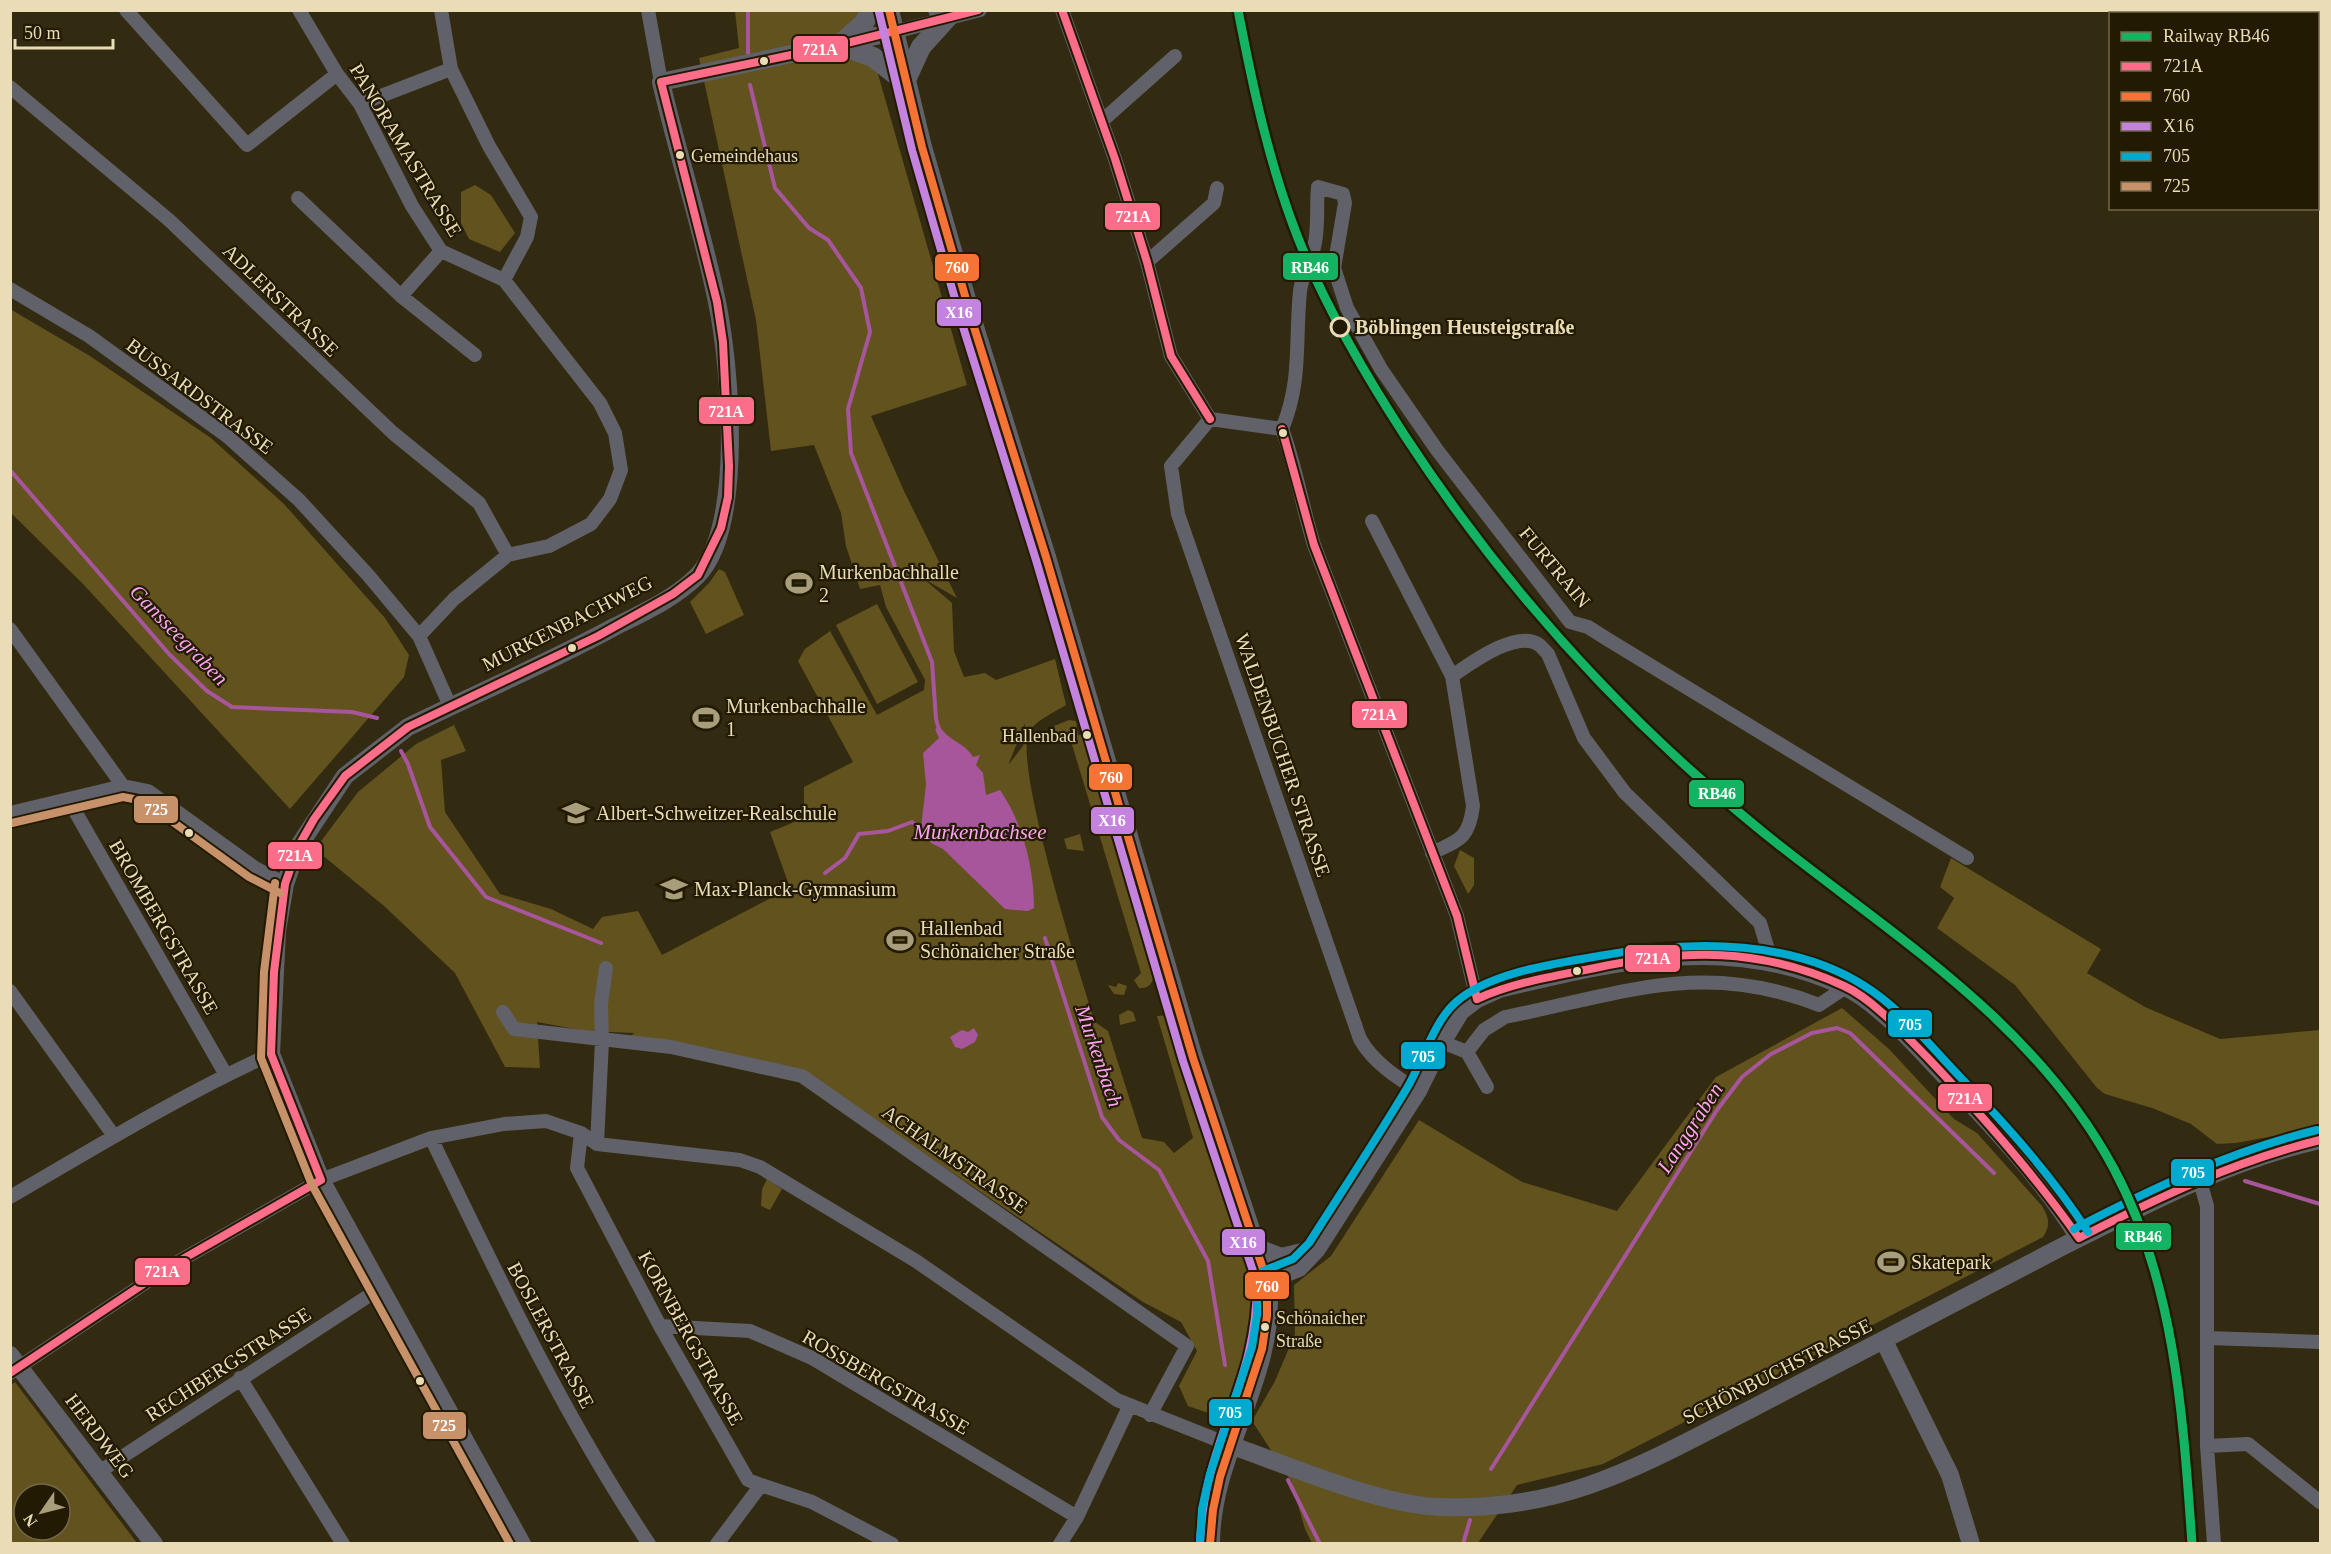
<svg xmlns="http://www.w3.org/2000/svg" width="2331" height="1554" font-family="Georgia,serif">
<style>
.green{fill:#62521d;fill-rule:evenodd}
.water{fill:#a7569c}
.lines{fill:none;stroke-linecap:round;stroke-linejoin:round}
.stream{stroke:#a7569c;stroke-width:4}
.minor{stroke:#606169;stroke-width:14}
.tertiary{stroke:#606169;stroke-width:18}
.secondary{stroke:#616269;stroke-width:20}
.bus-1-casing{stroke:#221a02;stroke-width:12}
.bus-2-casing{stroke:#221a02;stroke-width:12}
.bus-3-casing{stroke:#221a02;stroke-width:12}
.bus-4-casing{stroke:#221a02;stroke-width:12}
.bus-5-casing{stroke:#221a02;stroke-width:12}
.bus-1{stroke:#fb6d88;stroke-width:8}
.bus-2{stroke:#f57335;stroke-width:8}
.bus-3{stroke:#c483df;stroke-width:8}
.bus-4{stroke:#00a9ce;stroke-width:8}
.bus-5{stroke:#c7916a;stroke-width:8}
.rail-1-casing{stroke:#221a02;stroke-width:14}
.rail-1{stroke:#13b361;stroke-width:9}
.bus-dot{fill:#e9dcb6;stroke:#221a02;stroke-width:2}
.stop-dot{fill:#221a02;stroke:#e9dcb6;stroke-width:3}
.labels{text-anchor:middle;stroke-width:4.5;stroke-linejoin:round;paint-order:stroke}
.bus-label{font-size:18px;fill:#e9dcb6;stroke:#221a02;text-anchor:start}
.street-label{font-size:20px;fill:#e9dcb6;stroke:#221a02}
.stop-label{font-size:20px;font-weight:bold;fill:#e9dcb6;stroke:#221a02;text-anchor:start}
.poi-label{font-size:20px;fill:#e9dcb6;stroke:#221a02;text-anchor:start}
.water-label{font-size:21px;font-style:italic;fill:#ffa4f4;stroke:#221a02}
.line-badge{stroke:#221a02;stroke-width:2}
.badge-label{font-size:16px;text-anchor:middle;font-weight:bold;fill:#fff}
</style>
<rect width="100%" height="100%" fill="#322a11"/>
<path class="green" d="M735 11H860L967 385 871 416 904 491 957 598 924 579 952 603 954 651 964 677 985 673 996 680 1055 659 1066 705C1055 712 1036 720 1029 732 1013 764 1081 978 1095 1022L1108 1031 1142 1138 1164 1142 1174 1153 1193 1138 1157 1016 1171 1015 1216 1162 1256 1271 1257 1326 1249 1364 1244 1376 1217 1416 1188 1406 1179 1386 1197 1351 1181 1322 1143 1302 804 1072 628 1039 634 1033 586 1031 537 1022 540 1068 505 1067 455 973 384 906 315 849 358 792 416 744 454 725 466 751 441 760 445 812 500 894 551 909 593 929 602 917 638 911 662 955 790 888 770 832 804 818V787L853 762 798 661 805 649 830 631 877 715 924 690 925 680 886 607 880 585 860 589 846 546 841 513 814 445 771 451 756 320 699 58 739 48ZM1025 723 1023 746 1009 764V763Z
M475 185 491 195 515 233 500 252 469 239 461 223V192Z
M10 309 90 356 211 438 284 504 385 618 409 655 404 677 290 809 84 585 11 513Z
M719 569 725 572 744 615 706 634 690 602 709 583Z
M877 604 918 682 877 704 836 625Z
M1069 720 1076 721 1078 735H1081L1104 783 1155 971C1154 980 1150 990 1139 988L1134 980 1141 973 1070 738 1056 732 1054 726Z
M1080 834 1084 851 1067 849 1064 839Z
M1460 850 1474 858V885L1468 894 1454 866Z
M1951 858 2101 949 2087 973 2145 1007 2220 1039 2320 1030V1124L2274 1136 2236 1143 2217 1144 2191 1124 2152 1108 2105 1094 2097 1088 2015 985 1937 928 1954 898 1940 887Z
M1118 983 1127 986 1124 995 1114 994 1108 985 1116 987Z
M1842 1008 1889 1049 1954 1119 1977 1133 2042 1206C2049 1218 2051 1225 2043 1237L1603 1464 1517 1485 1478 1543H1312L1305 1529 1291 1481 1252 1421 1275 1381 1295 1334 1294 1285 1331 1256 1419 1120 1522 1182 1617 1211 1716 1077Z
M1128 1010 1133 1012 1136 1021 1120 1025 1119 1015Z
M767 1179 782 1189 770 1210 761 1206 762 1189Z
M15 1382 137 1543H11L10 1386ZM24 1494H60V1530H24Z"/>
<path class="water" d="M940 727C950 742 964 742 973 757L980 755 976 765 983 773 986 795 1000 790C1023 823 1034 868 1034 908L1028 911 1005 909 943 849 931 843 921 829 926 784 923 753 939 738 935 729Z
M974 1028 978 1035 975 1042 962 1049 955 1047 950 1037 962 1030 968 1032Z"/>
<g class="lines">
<path class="stream" d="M748 10V53
M750 85 775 188 809 228 828 240 861 288 870 332 848 409 851 453 932 662 936 719 940 733
M10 470 169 654 207 691 232 707 352 712 377 718
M401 751 408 764 430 827 486 897 601 943
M825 873 845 858 859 834 888 831 912 822 921 829
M1045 938 1102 1117 1119 1140 1159 1170 1208 1261 1225 1365
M2245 1181 2320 1204
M1491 1469 1717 1110 1742 1077 1771 1054 1812 1033 1837 1028 1850 1033 1994 1173
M1288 1480 1320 1544
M1463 1544 1470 1520"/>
<path class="minor" d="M126 10 247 145 337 74
M299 10 337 74 360 104 412 206 441 251 504 280 600 403 615 433 621 470 610 499 591 524 549 546 508 555 454 599 419 636
M648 10 661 82
M1062 10 1115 159 1147 262 1171 356 1210 419
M894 32 980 10
M451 69 489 146 531 217 527 237 504 280
M10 87 169 220 393 433 479 503 508 555
M360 104 451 69 441 10
M1103 120 1175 56
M298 198 401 296 475 355
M1147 262 1214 203 1217 188
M10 289 89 336 227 436 299 500 368 575 419 636 450 706
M401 296 441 251
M1210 419 1171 466 1178 514 1360 1039C1373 1062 1396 1077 1418 1091
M1210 419 1282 429
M1372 521 1452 676 1473 806C1469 839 1459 840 1432 853
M10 629 123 786 148 791 255 868 285 884
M1452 676C1470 664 1515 630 1538 644 1541 646 1545 651 1548 654L1584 738 1625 793 1760 923 1771 960
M68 799 226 1075
M10 813 123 786
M10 991 114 1136
M1477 999 1457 916 1314 545C1302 506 1296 467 1282 429 1302 381 1295 341 1300 291 1302 275 1310 263 1314 247 1319 229 1316 206 1318 187L1343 194 1345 203 1334 268 1347 308 1381 369 1437 450 1570 622 1588 627 1607 639 1967 858
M503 1012 514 1029 671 1047 802 1076 1187 1346 1150 1415
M1442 1042 1467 1052 1484 1030 1505 1017C1621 994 1703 959 1819 1005L1846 987
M1467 1052 1487 1087
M581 1133 577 1168 660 1326 748 1480 761 1485 717 1544
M431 1138C498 1276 563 1415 649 1544
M597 1144 602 1041 601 1004 606 968
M2200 1181 2207 1206V1446L2214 1544
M10 1197C96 1147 181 1095 271 1054
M660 1326 750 1331 812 1358 1077 1517
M2208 1338 2320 1342
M10 1373 169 1267 321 1180 431 1138 504 1124 546 1121 581 1133 597 1144 740 1160 760 1167 916 1261 1117 1400 1230 1445
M240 1378 343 1544
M2207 1446 2248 1444 2320 1502
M99 1472 379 1289
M761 1485 812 1502 892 1544
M1060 1544 1077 1517 1129 1407"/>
<path class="tertiary" d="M1258 1248 1281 1257 1315 1249
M1267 1281 1299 1268 1317 1249 1418 1091 1442 1042 1461 1011 1477 999 1499 989C1616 961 1730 932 1845 987 1881 1004 1924 1054 1952 1084 1995 1128 2047 1185 2079 1238
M1884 1341 1950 1475 1971 1544
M10 1355 154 1544
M1230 1445C1290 1466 1379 1505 1440 1507 1566 1512 1645 1463 1753 1408 1851 1357 1949 1305 2048 1254 2135 1210 2224 1161 2320 1140
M522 1544 321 1180 271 1054 277 931 285 884 298 847 345 776 408 727C477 693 548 663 616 626 644 612 675 598 697 576 745 527 730 365 717 302 702 228 678 156 661 82L894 32"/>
<path class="secondary" d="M872 10 863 24 839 45 873 57 905 82
M889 10 922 147 974 327 1046 557 1193 1058 1267 1281C1277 1377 1210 1450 1210 1544
M905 82 921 47 948 17 938 10"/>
<defs>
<path id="bus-1" d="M1062 10 1115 159 1147 262 1171 356 1210 419
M661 82 839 45 978 10
M1282 429 1314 545 1457 916 1477 999
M1477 999C1514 982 1556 976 1595 968 1685 949 1759 947 1844 986 1873 999 1905 1035 1927 1057 1981 1114 2034 1174 2079 1238
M321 1180 271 1054 274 972 285 884 298 847 314 819 345 776 408 727 598 636 673 594 698 575 721 528 728 497 729 466 723 342 717 302 661 82
M2079 1238C2157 1198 2235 1161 2320 1140
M10 1373 169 1267 321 1180"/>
<path id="bus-2" d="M889 10 922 147 974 327 1046 557 1193 1058 1267 1281V1316L1262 1349 1220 1477 1213 1510 1210 1544"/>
<path id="bus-3" d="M879 12 912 150 964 330 1036 560 1183 1061 1257 1283C1257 1360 1229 1404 1210 1475 1204 1497 1201 1520 1200 1543"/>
<path id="bus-4" d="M2074 1229C2153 1188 2231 1151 2317 1130
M1263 1271 1293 1259 1309 1243C1342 1191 1376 1140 1407 1088 1422 1063 1434 1021 1456 1002 1491 972 1554 964 1599 956 1685 941 1786 937 1863 985 1902 1009 1931 1047 1962 1079 2008 1127 2052 1176 2088 1232
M1200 1543 1202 1509 1210 1474 1252 1347 1257 1315V1281"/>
<path id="bus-5" d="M12 823 123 797 144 801 249 877 280 893
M275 883 264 972 261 1058 312 1185 510 1544"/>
</defs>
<use href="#bus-1" class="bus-1-casing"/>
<use href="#bus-2" class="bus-2-casing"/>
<use href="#bus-3" class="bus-3-casing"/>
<use href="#bus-4" class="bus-4-casing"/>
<use href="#bus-5" class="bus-5-casing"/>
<use href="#bus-1" class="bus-1"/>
<use href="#bus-2" class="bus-2"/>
<use href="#bus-3" class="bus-3"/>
<use href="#bus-4" class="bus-4"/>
<use href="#bus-5" class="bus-5"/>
<defs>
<path id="rail-1" d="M1238 10C1253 88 1269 164 1298 238 1326 308 1364 373 1405 436 1503 586 1624 720 1764 833 1891 935 2034 1020 2114 1169 2175 1283 2183 1416 2192 1544"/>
</defs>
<use href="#rail-1" class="rail-1-casing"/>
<use href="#rail-1" class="rail-1"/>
</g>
<defs>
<symbol id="stadium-bare" viewBox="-9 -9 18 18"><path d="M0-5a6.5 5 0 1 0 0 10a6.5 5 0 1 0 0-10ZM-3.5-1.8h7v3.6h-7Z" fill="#a99e7c" stroke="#221a02" stroke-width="2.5" paint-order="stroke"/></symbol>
<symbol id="school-bare" viewBox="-9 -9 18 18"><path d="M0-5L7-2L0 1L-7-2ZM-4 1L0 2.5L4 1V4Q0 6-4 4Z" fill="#a99e7c" stroke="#221a02" stroke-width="2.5" paint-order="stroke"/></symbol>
</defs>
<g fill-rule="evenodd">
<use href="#stadium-bare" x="780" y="564" width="38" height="38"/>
<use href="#stadium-bare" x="687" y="699" width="38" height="38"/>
<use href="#school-bare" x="557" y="794" width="38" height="38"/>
<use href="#school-bare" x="655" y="870" width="38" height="38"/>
<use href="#stadium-bare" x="881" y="921" width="38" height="38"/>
<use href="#stadium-bare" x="1872" y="1243" width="38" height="38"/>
</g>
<g class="bus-dot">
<circle cx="764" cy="61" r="5"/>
<circle cx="680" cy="155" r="5"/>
<circle cx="1283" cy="433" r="5"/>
<circle cx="572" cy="648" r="5"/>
<circle cx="1087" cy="735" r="5"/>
<circle cx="189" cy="833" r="5"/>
<circle cx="1577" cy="971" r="5"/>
<circle cx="1265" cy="1327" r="5"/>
<circle cx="420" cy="1381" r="5"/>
</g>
<circle class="stop-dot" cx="1340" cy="327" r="9"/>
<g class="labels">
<g class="bus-label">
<text x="691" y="162">Gemeindehaus</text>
<text x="1076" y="742" text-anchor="end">Hallenbad</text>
<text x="1276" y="1324">Schönaicher<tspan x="1276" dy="23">Straße</tspan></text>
</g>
<g class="street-label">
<text transform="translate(406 150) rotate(59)" y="7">PANORAMASTRASSE</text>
<text transform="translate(281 300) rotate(44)" y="7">ADLERSTRASSE</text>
<text transform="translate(200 396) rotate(37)" y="7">BUSSARDSTRASSE</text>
<text transform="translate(1555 567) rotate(50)" y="7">FURTRAIN</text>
<text transform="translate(567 623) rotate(-27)" y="7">MURKENBACHWEG</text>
<text transform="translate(1283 755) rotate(71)" y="7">WALDENBUCHER STRASSE</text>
<text transform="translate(164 927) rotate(60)" y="7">BROMBERGSTRASSE</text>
<text transform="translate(955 1159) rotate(35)" y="7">ACHALMSTRASSE</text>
<text transform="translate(551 1335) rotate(62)" y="7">BOSLERSTRASSE</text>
<text transform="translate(691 1338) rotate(61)" y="7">KORNBERGSTRASSE</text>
<text transform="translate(228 1364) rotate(-33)" y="7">RECHBERGSTRASSE</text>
<text transform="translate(1777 1371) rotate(-27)" y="7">SCHÖNBUCHSTRASSE</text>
<text transform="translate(886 1382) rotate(30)" y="7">ROSSBERGSTRASSE</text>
<text transform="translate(100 1436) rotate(53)" y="7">HERDWEG</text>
</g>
<g class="stop-label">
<text x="1355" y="334">Böblingen Heusteigstraße</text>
</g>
<g class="poi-label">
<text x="819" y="579">Murkenbachhalle<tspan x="819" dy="23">2</tspan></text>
<text x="726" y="713">Murkenbachhalle<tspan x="726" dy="23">1</tspan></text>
<text x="596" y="820">Albert-Schweitzer-Realschule</text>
<text x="694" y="896">Max-Planck-Gymnasium</text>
<text x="920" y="935">Hallenbad<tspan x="920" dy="23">Schönaicher Straße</tspan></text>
<text x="1911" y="1269">Skatepark</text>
</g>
<g class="water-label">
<text transform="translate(179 635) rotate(46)" y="7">Gansseegraben</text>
<text x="980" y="839">Murkenbachsee</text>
<text transform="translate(1099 1056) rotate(71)" y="7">Murkenbach</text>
<text transform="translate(1690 1128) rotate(-57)" y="7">Langgraben</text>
</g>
</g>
<g class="line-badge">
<rect x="792" y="35" width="57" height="28" rx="6" fill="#fb6d88"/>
<rect x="1104" y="202" width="57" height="29" rx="6" fill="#fb6d88"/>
<rect x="1282" y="252" width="57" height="29" rx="6" fill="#13b361"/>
<rect x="934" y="253" width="46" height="29" rx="6" fill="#f57335"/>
<rect x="936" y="298" width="46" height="29" rx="6" fill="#c483df"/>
<rect x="698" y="396" width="57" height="29" rx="6" fill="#fb6d88"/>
<rect x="1351" y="700" width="57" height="29" rx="6" fill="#fb6d88"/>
<rect x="1088" y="763" width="45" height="28" rx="6" fill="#f57335"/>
<rect x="1688" y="779" width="57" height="29" rx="6" fill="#13b361"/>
<rect x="133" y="795" width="46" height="29" rx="6" fill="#c7916a"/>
<rect x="1090" y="806" width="45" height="29" rx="6" fill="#c483df"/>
<rect x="267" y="841" width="56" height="29" rx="6" fill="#fb6d88"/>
<rect x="1624" y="944" width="57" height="29" rx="6" fill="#fb6d88"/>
<rect x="1887" y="1009" width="46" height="29" rx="6" fill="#00a9ce"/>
<rect x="1400" y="1041" width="46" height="29" rx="6" fill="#00a9ce"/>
<rect x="1937" y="1083" width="56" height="29" rx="6" fill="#fb6d88"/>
<rect x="2170" y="1158" width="45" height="29" rx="6" fill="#00a9ce"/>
<rect x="2115" y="1222" width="57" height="29" rx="6" fill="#13b361"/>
<rect x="1221" y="1228" width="45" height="28" rx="6" fill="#c483df"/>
<rect x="134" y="1257" width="57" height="29" rx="6" fill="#fb6d88"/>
<rect x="1244" y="1271" width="46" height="29" rx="6" fill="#f57335"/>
<rect x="1208" y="1398" width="45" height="29" rx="6" fill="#00a9ce"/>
<rect x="422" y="1411" width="45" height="29" rx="6" fill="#c7916a"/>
</g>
<g class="badge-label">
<text x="820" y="55">721A</text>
<text x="1133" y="222">721A</text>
<text x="1310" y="273">RB46</text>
<text x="957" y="273">760</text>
<text x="959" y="318">X16</text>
<text x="726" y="417">721A</text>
<text x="1379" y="720">721A</text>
<text x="1111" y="783">760</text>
<text x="1717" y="799">RB46</text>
<text x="156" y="815">725</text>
<text x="1112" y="826">X16</text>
<text x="295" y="861">721A</text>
<text x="1653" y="964">721A</text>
<text x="1910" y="1030">705</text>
<text x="1423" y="1062">705</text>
<text x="1965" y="1104">721A</text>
<text x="2193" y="1178">705</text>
<text x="2143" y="1242">RB46</text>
<text x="1243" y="1248">X16</text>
<text x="162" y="1277">721A</text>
<text x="1267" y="1292">760</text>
<text x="1230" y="1418">705</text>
<text x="444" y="1431">725</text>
</g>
<rect width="2331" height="1554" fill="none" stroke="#e9dcb6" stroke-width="24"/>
<rect x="2109" y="12" width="210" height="198" fill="#221a02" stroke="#72684a" stroke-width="1.5"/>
<rect x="2121" y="32" width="30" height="9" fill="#13b361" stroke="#72684a" stroke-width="1.5"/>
<text x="2163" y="42" font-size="18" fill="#e9dcb6">Railway RB46</text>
<rect x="2121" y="62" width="30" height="9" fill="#fb6d88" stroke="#72684a" stroke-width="1.5"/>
<text x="2163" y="72" font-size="18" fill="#e9dcb6">721A</text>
<rect x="2121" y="92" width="30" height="9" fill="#f57335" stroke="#72684a" stroke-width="1.5"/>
<text x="2163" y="102" font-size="18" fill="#e9dcb6">760</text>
<rect x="2121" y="122" width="30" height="9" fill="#c483df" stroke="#72684a" stroke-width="1.5"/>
<text x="2163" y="132" font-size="18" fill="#e9dcb6">X16</text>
<rect x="2121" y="152" width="30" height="9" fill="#00a9ce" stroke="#72684a" stroke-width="1.5"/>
<text x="2163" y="162" font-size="18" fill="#e9dcb6">705</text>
<rect x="2121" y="182" width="30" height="9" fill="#c7916a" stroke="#72684a" stroke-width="1.5"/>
<text x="2163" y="192" font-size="18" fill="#e9dcb6">725</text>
<g transform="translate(42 1512) rotate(235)"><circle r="28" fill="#221a02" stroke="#72684a" stroke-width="1.5"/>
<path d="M0-4.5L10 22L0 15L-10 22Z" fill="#a99e7c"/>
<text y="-9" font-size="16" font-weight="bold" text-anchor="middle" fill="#e9dcb6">N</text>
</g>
<path d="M15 39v9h98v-9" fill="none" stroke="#e9dcb6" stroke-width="3"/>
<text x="24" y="39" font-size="18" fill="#e9dcb6" stroke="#221a02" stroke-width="4.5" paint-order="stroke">50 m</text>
</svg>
